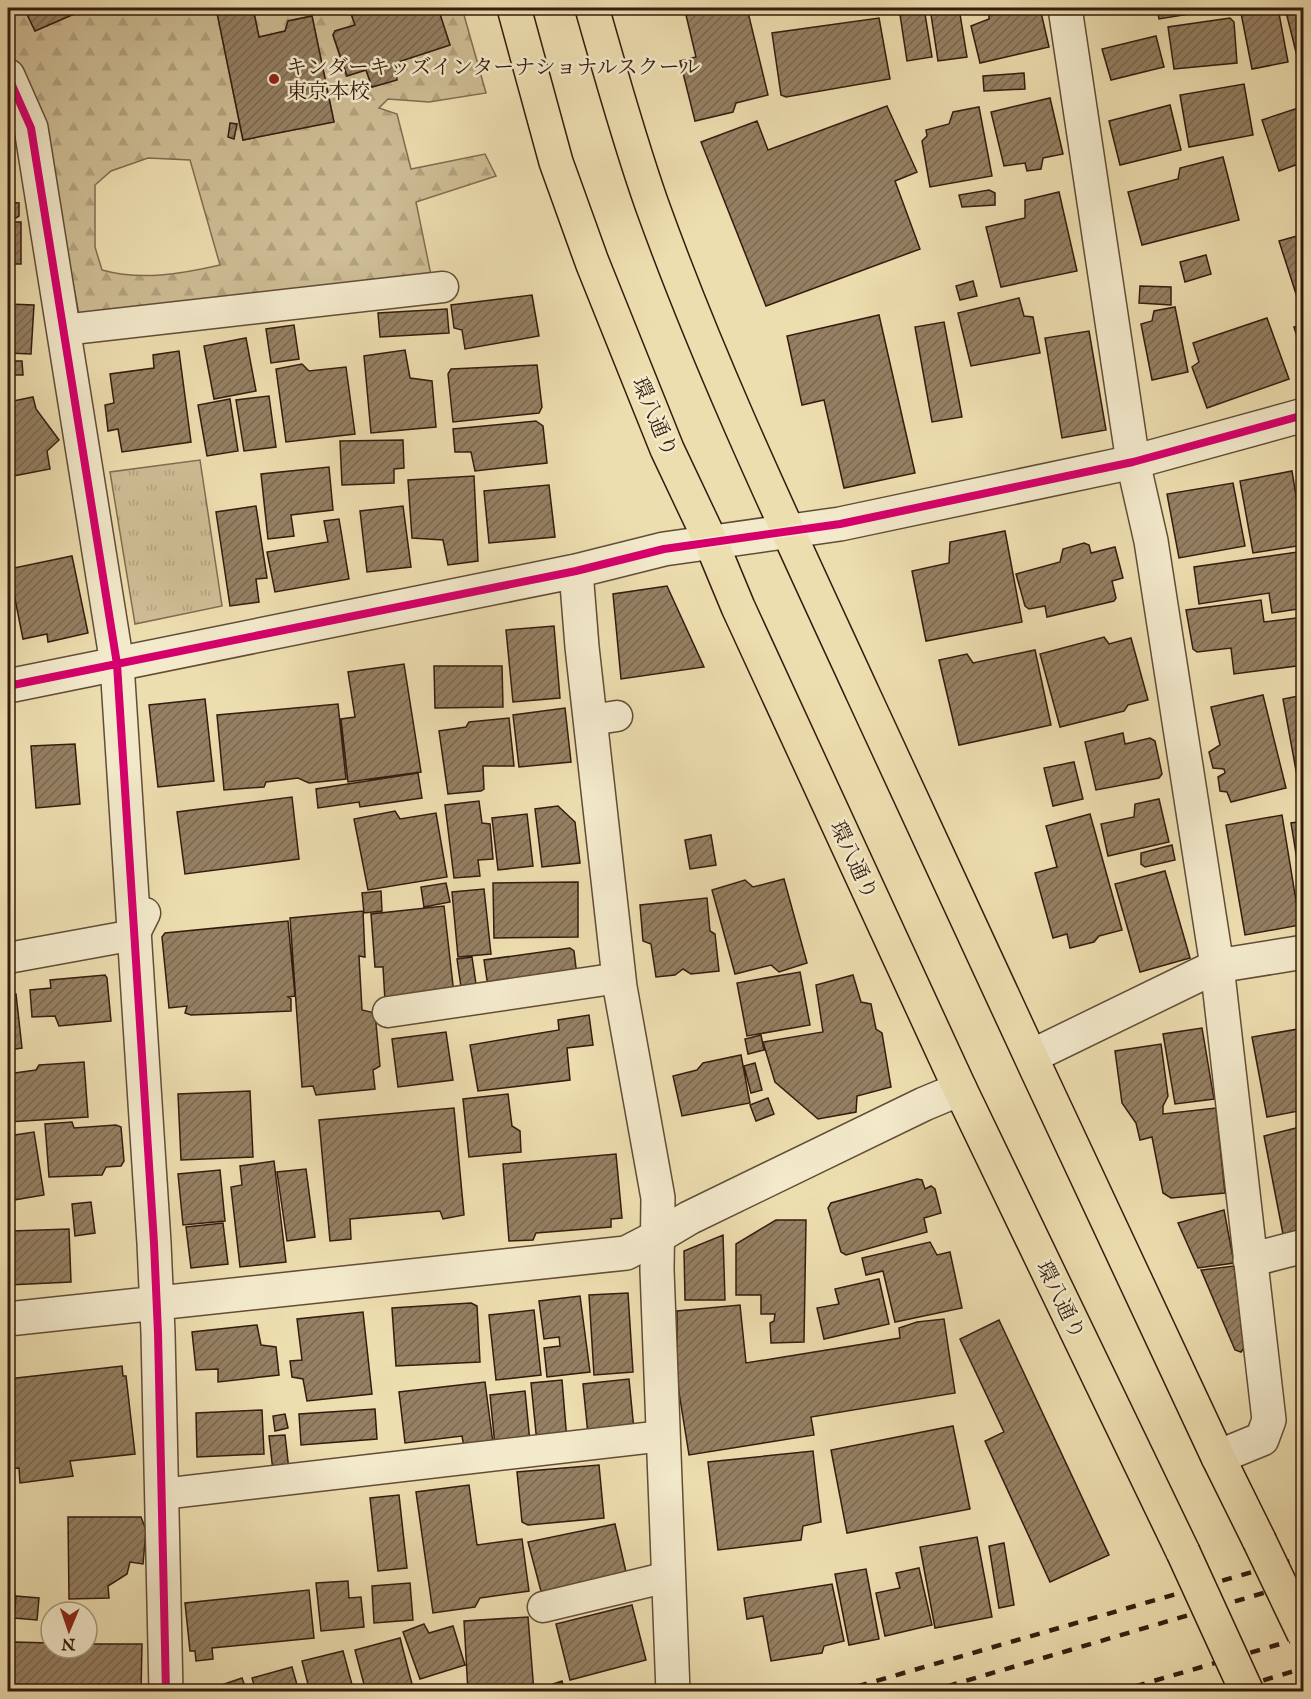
<svg xmlns="http://www.w3.org/2000/svg" width="1311" height="1699" font-family="'IM FELL English','Noto Serif JP',serif">
<style>
.forest{fill:url(#forest-firs);stroke:#826c52;stroke-width:1.5;fill-rule:evenodd}
.park{fill:url(#park-tufts);stroke:#826c52;stroke-width:1.5}
.building{fill:url(#building-hatch);stroke:#351b0f;stroke-width:1.5}
.lines{fill:none;stroke-linecap:round;stroke-linejoin:round}
.service-casing{stroke:#634c37;stroke-width:33}
.minor-casing{stroke:#634c37;stroke-width:36}
.tertiary-casing{stroke:#634c37;stroke-width:36}
.primary-casing{stroke:#351b0f;stroke-width:36}
.service{stroke:#f3eacc;stroke-width:30}
.minor{stroke:#f3eacc;stroke-width:33}
.tertiary{stroke:#f3eacc;stroke-width:33}
.primary{stroke:#eddeb0;stroke-width:33}
.rail{stroke:#351b0f;stroke-width:4.5;stroke-dasharray:10 10;stroke-linecap:butt}
.primary-bridge-casing{stroke:#351b0f;stroke-width:36;stroke-linecap:butt}
.primary-bridge{stroke:#eddeb0;stroke-width:33}
.cycleway-casing{stroke:#f3eacc;stroke-width:11}
.cycleway{stroke:#d6006c;stroke-width:8}
.poi-dot{fill:#8f2418;stroke:#f3eacc;stroke-width:2}
.labels{text-anchor:middle;stroke-width:5;stroke-linejoin:round;paint-order:stroke}
.poi-label{font-size:21px;fill:#351b0f;stroke:#f3eacc;text-anchor:start}
.street-label{font-size:21px;fill:#351b0f;stroke:#f3eacc}
</style>
<defs>
<pattern id="forest-firs" width="22" height="20" patternUnits="userSpaceOnUse" patternTransform="scale(1.5)"><rect width="22" height="20" fill="#cebd95"/><path d="M5 1l3.5 6h-7zM16 11l3.5 6h-7z" fill="#b2a27f"/></pattern>
<pattern id="park-tufts" width="24" height="20" patternUnits="userSpaceOnUse" patternTransform="scale(1.5)"><rect width="24" height="20" fill="#cebd95"/><path d="M3 7l-1-3M5 7V3M7 7l1-3M15 17l-1-3M17 17v-4M19 17l1-3" fill="none" stroke="#b2a27f"/></pattern>
<pattern id="building-hatch" width="6" height="6" patternUnits="userSpaceOnUse" patternTransform="scale(1.5)"><rect width="6" height="6" fill="#958063"/><path d="M-1 1l2-2M0 6l6-6M5 7l2-2" fill="none" stroke="#7a6850"/></pattern>
</defs>
<rect width="100%" height="100%" fill="#eddeb0"/>
<filter id="stains"><feTurbulence type="fractalNoise" baseFrequency=".00333" numOctaves="4"/><feColorMatrix values="0 0 0 0 .2 0 0 0 0 .09 0 0 0 0 .02 0 0 0 .5 -.17"/></filter>
<radialGradient id="worn" r=".72"><stop offset=".6" stop-color="#630" stop-opacity="0"/><stop offset="1" stop-color="#630" stop-opacity=".3"/></radialGradient>
<path class="forest" d="M8 8H24L35 31 88 8H216L243 140 334 122 312 16 288 21 285 31 259 37 253 8H349L355 25 335 31 333 35 346 76 366 70 372 87 396 80 395 63 450 45 438 8H462L486 93 429 102 388 99 379 108 397 114 411 169 485 154 496 176 416 202 432 280 80 320 49 155 8 51ZM148 158 190 160 220 265C181 274 141 281 102 270L95 247V185L111 171Z"/>
<path class="park" d="M200 460 222 606 135 624 110 472Z"/>
<path class="building" d="M24 8H88L35 31Z
M216 8H253L259 37 285 31 288 21 312 16 334 122 243 140Z
M349 8H438L450 45 395 63 397 80 372 87 366 70 347 76 333 35 335 31 355 25Z
M719 8H747L768 95 736 103 733 112 695 121 680 61 696 57 686 15Z
M899 8H924L932 57 907 61Z
M930 8H959L967 57 938 61Z
M989 8H1040L1049 47 980 63 971 26 989 19Z
M1103 8H1140L1104 13Z
M1157 8H1226L1159 19Z
M1240 8H1278L1288 62 1252 69Z
M1285 8H1304V63L1299 64Z
M879 18 890 79 786 97 781 95 772 33Z
M1230 18 1234 22 1237 63 1174 69 1168 27Z
M1156 36 1164 67 1111 80 1102 49Z
M1024 73 1025 89 984 91 983 76Z
M1244 84 1253 135 1189 147 1180 95Z
M1050 98 1063 154 1043 158 1041 169 1027 171 1025 163 1004 166 991 112Z
M1170 105 1181 150 1120 165 1109 121Z
M887 106 917 172 895 181 920 249 766 306 701 142 757 121 768 150Z
M1304 106V162L1279 171 1262 120Z
M979 107 992 176 930 187 922 141 927 136 926 130 949 124 953 112Z
M230 123 237 124 234 139 228 137Z
M1223 157 1239 220 1142 245 1128 192 1178 179 1180 168Z
M989 190 995 193V205L962 207 959 195Z
M1059 192 1077 271 1001 287 986 227 1025 218V200Z
M8 202 19 203V216L16 218 8 217Z
M8 222H21V264H8Z
M1304 234V298L1298 300 1279 241Z
M1206 255 1211 274 1185 282 1180 262Z
M973 281 977 296 960 300 956 286Z
M1140 286 1171 287V305L1139 303Z
M532 295 539 336 465 349 462 330 454 328 451 305Z
M1019 298 1024 316 1033 317 1040 353 971 366 958 313Z
M8 304 34 305 31 354 8 353Z
M1175 307 1188 372 1152 380 1141 324 1152 321 1154 311Z
M447 309 449 333 380 337 378 313Z
M879 315 915 473 844 488 824 400 802 405 787 336Z
M1267 318 1289 379 1207 408 1192 367 1199 362 1193 343Z
M944 322 962 417 932 422 915 327Z
M1304 324V358L1294 327Z
M294 325 299 359 271 363 266 329Z
M1089 331 1106 430 1062 438 1045 338Z
M246 338 256 391 214 399 204 346Z
M405 350 410 378 432 381 436 427 371 433 364 356Z
M179 351 191 442 122 452 118 429 108 431 105 405 114 403 110 374 154 368 153 355Z
M8 361H22L23 375H8Z
M302 364 309 371 346 367 355 434 286 442 276 369Z
M537 365 542 407 539 413 453 422 448 374 451 369Z
M269 396 276 447 244 451 236 400Z
M33 397 36 409 59 440 47 451 50 469 8 477V402Z
M230 399 238 451 207 456 198 405Z
M536 421 543 426 547 463 475 471 471 452H455L453 429Z
M403 440 404 468 394 469V483L342 485 340 441Z
M329 467 333 510 291 515 294 536 268 539 261 474Z
M1292 471 1304 545 1253 553 1240 481Z
M474 476 478 561 448 565 443 540 412 538 408 480Z
M1233 483 1245 546 1179 558 1167 494Z
M549 485 555 537 489 543 484 491Z
M256 506 267 578 256 579 259 602 230 606 216 512Z
M403 506 411 567 367 572 360 511Z
M339 519 349 579 275 592 267 552 328 542 324 521Z
M1005 531 1022 622 926 641 912 571 949 563 950 542Z
M1084 543 1089 545 1091 553 1115 547 1123 578 1112 581 1116 598 1114 601 1047 617 1045 606 1029 609 1025 606 1016 574 1060 562 1063 549Z
M1304 551V608L1272 613 1269 593 1199 604 1194 567Z
M72 556 88 633 48 642 47 634 23 639 9 569Z
M667 586 704 667 621 679 613 594Z
M1261 600 1264 622 1304 617V665L1234 674 1231 648 1197 652 1193 649 1186 610Z
M554 626 560 698 513 702 506 630Z
M1104 637 1109 644 1131 638 1148 700 1128 705 1124 711 1060 727 1040 654Z
M1035 650 1051 725 959 745 939 660 967 654 973 663Z
M404 664 421 772 348 782 341 719 355 717 348 672Z
M434 666H502L503 707 435 708Z
M1263 695 1286 788 1231 802 1227 792 1220 791 1218 777 1225 773 1224 769 1213 768 1209 752 1220 745 1211 707Z
M1304 695V786L1299 787 1283 699Z
M205 699 214 781 158 787 149 705Z
M338 704 346 779 309 783 298 778 266 782 264 787 224 790 217 715Z
M565 708 571 762 519 767 513 715Z
M509 718 514 766H483L484 789 481 791 448 794 439 731 466 727 469 722Z
M1123 733 1125 744 1150 738 1155 741 1162 774 1159 778 1096 790 1085 742Z
M75 744 80 804 36 808 31 746Z
M1074 762 1083 799 1053 806 1044 768Z
M418 773 422 798 360 807 359 802 318 808 316 789Z
M292 797 299 859 185 874 177 812Z
M1159 799 1169 842 1108 856 1101 824 1134 817 1135 804Z
M479 801 482 823 490 824 493 859 478 860 480 876 454 878 445 805Z
M558 806 575 822 580 863 542 867 535 809Z
M395 811 400 819 436 813 447 877 368 890 354 819Z
M527 814 533 866 498 870 492 818Z
M1090 814 1122 930 1099 936 1094 942 1070 948 1067 934 1053 938 1035 873 1057 867 1046 826Z
M1282 815 1300 925 1245 935 1226 825Z
M1304 821V903L1291 823Z
M711 835 716 865 690 869 685 840Z
M1172 845 1175 860 1145 867 1141 864V853Z
M1165 871 1190 958 1140 972 1115 884Z
M784 879 807 963 779 972 771 965 735 974 712 890 745 880 753 887Z
M578 882V937L494 938 493 883Z
M446 883 450 902 424 907 421 887Z
M484 889 491 954 458 957 452 892Z
M381 891 382 911 364 913 362 893Z
M707 898 710 931 715 934 719 971 691 974 683 969 675 975 656 977 651 944 643 941 640 905Z
M444 906 454 994 385 1001 383 967H375L371 914Z
M363 911 365 957 359 956 362 1010 375 1013 380 1066 373 1070 375 1089 316 1095 313 1086 302 1087 290 918Z
M288 921 295 996 288 997 291 999V1011L191 1015 185 1013 187 1006 169 1008 162 937 165 933Z
M570 948 574 951 577 976 488 987 484 960Z
M472 957 477 991 462 994 457 959Z
M800 972 810 1025 747 1036 737 983Z
M105 975 107 978 111 1021 59 1026 55 1016 32 1017 30 990 51 988 50 980Z
M853 975 861 1002 871 1004 876 1029 882 1033 891 1087 857 1096 856 1112 818 1119 775 1082 763 1042 823 1032 816 985Z
M16 994 22 1048 8 1050V995Z
M589 1015 593 1045 567 1048 570 1080 478 1091 470 1045 559 1030 558 1020Z
M1202 1028 1214 1099 1175 1104 1163 1034Z
M1304 1028V1110L1267 1117 1252 1037Z
M446 1032 453 1080 398 1087 392 1039Z
M761 1035 764 1050 748 1054 745 1039Z
M1161 1044 1168 1096 1163 1106V1114L1216 1108 1225 1193 1171 1198 1163 1193 1152 1137 1140 1140 1136 1123 1122 1103 1115 1051Z
M741 1055 750 1103 682 1116 673 1076 697 1070 703 1063Z
M84 1062 88 1117 8 1122V1074L36 1070 39 1065Z
M755 1063 762 1090 751 1093 744 1066Z
M250 1091 253 1157 181 1160 178 1094Z
M508 1094 512 1126 520 1131 521 1152 469 1157 463 1099Z
M768 1098 774 1114 756 1121 750 1105Z
M454 1108 464 1215 443 1219 440 1211 350 1219 351 1239 330 1241 319 1120Z
M72 1122 74 1128 116 1125 121 1127 124 1161 121 1166 106 1167 102 1175 49 1177 45 1124Z
M1304 1126V1230L1283 1234 1264 1136Z
M34 1132 44 1195 8 1201V1136Z
M616 1154 622 1218 611 1219V1227L536 1233 533 1240 509 1241 503 1164Z
M274 1161 286 1262 240 1267 231 1187 242 1185 240 1166Z
M306 1169 315 1237 287 1241 277 1172Z
M220 1170 225 1221 183 1225 178 1174Z
M917 1179 922 1180 925 1189 931 1186 935 1189 941 1213 924 1218 927 1232 846 1255 841 1252 828 1208 831 1203Z
M91 1202 95 1233 75 1236 72 1204Z
M1224 1210 1234 1263 1198 1268 1178 1223Z
M776 1220H806L804 1342 771 1343 770 1323 774 1321 775 1314H761V1295H736V1244Z
M223 1223 228 1264 191 1268 186 1227Z
M69 1229 71 1282 8 1285V1239H10L12 1231Z
M723 1235 725 1300H685L684 1251Z
M930 1242 937 1255 950 1252 962 1308 895 1322 883 1271 866 1275 862 1258Z
M1234 1266 1244 1348 1241 1352 1235 1350 1201 1270Z
M879 1279 889 1324 824 1339 817 1308 839 1304 835 1289Z
M628 1293 633 1372 594 1375 589 1295Z
M580 1296 590 1372 547 1377 544 1348 560 1346 559 1337 544 1339 539 1301Z
M471 1303 477 1306 480 1362 396 1366 392 1308Z
M740 1305 746 1363 900 1338 899 1328 917 1322 944 1319 955 1393 811 1417 814 1435 689 1455 677 1380V1311Z
M534 1310 541 1375 496 1380 489 1315Z
M363 1312 372 1394 307 1401 303 1379 292 1377 290 1361 302 1360 297 1319Z
M999 1320 1109 1555 1050 1582 985 1441 1004 1432 960 1339Z
M257 1325 261 1345 276 1347 279 1375 218 1382V1369L196 1370 192 1332Z
M122 1366 123 1376H126L135 1454 70 1461 73 1476 20 1483 19 1468 8 1469V1379Z
M629 1379 634 1430 588 1435 583 1384Z
M562 1380 567 1441 537 1443 531 1383Z
M485 1382 493 1443 464 1447 462 1436 405 1443 399 1392Z
M525 1391 530 1442 495 1446 490 1395Z
M375 1409 377 1439 301 1445 299 1414Z
M262 1410 264 1454 197 1457 196 1413Z
M285 1414 288 1428 275 1431 273 1416Z
M953 1426 970 1509 847 1533 831 1450Z
M285 1435 289 1470 273 1471 269 1436Z
M813 1451 821 1522 803 1526 801 1540 718 1550 708 1462Z
M599 1465 604 1518 528 1525 522 1522 517 1472Z
M469 1485 477 1545 522 1539 529 1591 480 1598 475 1607 433 1613 416 1492Z
M399 1495 407 1568 378 1571 370 1498Z
M68 1517H141L146 1530 143 1564 130 1562 127 1574 108 1586 109 1598 69 1599Z
M615 1524 626 1572 542 1595 528 1542Z
M977 1537 992 1617 935 1628 920 1547Z
M8 1542 15 1596 10 1601 14 1622 8 1623Z
M1004 1543 1014 1605 999 1608 989 1546Z
M919 1568 932 1625 885 1636 876 1593 900 1588 896 1573Z
M866 1569 879 1639 849 1645 835 1574Z
M348 1581 349 1598 361 1597 364 1627 321 1631 316 1583Z
M410 1583 413 1620 374 1623 372 1586Z
M832 1584 844 1641 824 1646 822 1653 771 1661 763 1616 747 1619 744 1598Z
M309 1590 314 1638 212 1648 213 1659 196 1661 195 1651H190L185 1603Z
M16 1596 39 1598 37 1620 14 1618Z
M632 1605 646 1660 570 1680 556 1624Z
M528 1617 534 1692H468L464 1621Z
M424 1624 429 1633 453 1626 465 1665 420 1679 403 1632Z
M400 1638 412 1684 381 1692H366L355 1650Z
M13 1642 51 1643V1648H87V1644H142L141 1692H12Z
M343 1651 354 1692H310L302 1661Z
M292 1667 299 1692H256L252 1678Z
M242 1678 247 1692H201Z
M562 1681 565 1692H556L553 1684Z
M457 1686 458 1692H437Z"/>
<g class="lines">
<defs>
<path id="service" d="M63 330 443 287
M591 720 617 716
M8 958 134 935 145 913
M388 1012 619 978
M162 1494 663 1436
M543 1607 668 1577"/>
<path id="minor" d="M1065 8 1133 462 1151 541 1217 966 1269 1420 1262 1439 1218 1457
M8 76 31 128 117 664 154 1243 158 1333 166 1692
M1032 1056 1217 966 1304 952
M1250 1260 1304 1246
M8 1319 626 1253 657 1237 689 1218 924 1104 960 1089"/>
<path id="tertiary" d="M576 571 582 647 620 987 658 1198 657 1270 673 1692
M8 686 576 571 664 549 840 524 1133 462 1304 415"/>
<path id="primary" d="M514 8 556 162 592 262 667 449 711 542 738 607 960 1089 1183 1552
M592 8C611 74 629 140 652 205 712 372 789 533 863 694 979 949 1100 1203 1218 1457L1259 1540"/>
</defs>
<use href="#service" class="service-casing"/>
<use href="#minor" class="minor-casing"/>
<use href="#tertiary" class="tertiary-casing"/>
<use href="#primary" class="primary-casing"/>
<use href="#service" class="service"/>
<use href="#minor" class="minor"/>
<use href="#tertiary" class="tertiary"/>
<use href="#primary" class="primary"/>
<path class="rail" d="M838 1692 1304 1557
M928 1692 1304 1581
M1116 1692 1304 1637
M1225 1692 1304 1668"/>
<defs>
<path id="primary-bridge" d="M1259 1540 1304 1634
M1183 1552 1247 1692"/>
</defs>
<use href="#primary-bridge" class="primary-bridge-casing"/>
<use href="#primary-bridge" class="primary-bridge"/>
<defs>
<path id="cycleway" d="M8 76 31 128 117 664 154 1243 158 1333 166 1692
M8 686 576 571 664 549 840 524 1133 462 1304 415"/>
</defs>
<use href="#cycleway" class="cycleway-casing"/>
<use href="#cycleway" class="cycleway"/>
</g>
<circle class="poi-dot" cx="274" cy="79" r="6"/>
<g class="labels">
<g class="poi-label">
<text x="286" y="74">キンダーキッズインターナショナルスクール<tspan x="286" dy="24">東京本校</tspan></text>
</g>
<g class="street-label">
<text transform="translate(655 417) rotate(67)" y="7">環八通り</text>
<text transform="translate(854 860) rotate(65)" y="7">環八通り</text>
<text transform="translate(1061 1300) rotate(64)" y="7">環八通り</text>
</g>
</g>
<rect width="1311" height="1699" fill="none" stroke="#eddeb0" stroke-width="30"/>
<rect x="9" y="9" width="1293" height="1681" fill="none" stroke="#351b0f" stroke-width="3"/>
<rect x="15" y="15" width="1281" height="1669" fill="none" stroke="#351b0f" stroke-width="1.5"/>
<g transform="translate(69 1630) rotate(182)"><circle r="28" fill="#f3eacc" stroke="#a79780" stroke-width="1.5"/>
<path d="M0-4.5L10 22L0 15L-10 22Z" fill="#8f2418"/>
<text y="-9" font-size="16" font-weight="bold" text-anchor="middle" fill="#351b0f">N</text>
</g>
<rect width="100%" height="100%" filter="url(#stains)"/>
<rect width="100%" height="100%" fill="url(#worn)"/>
</svg>
